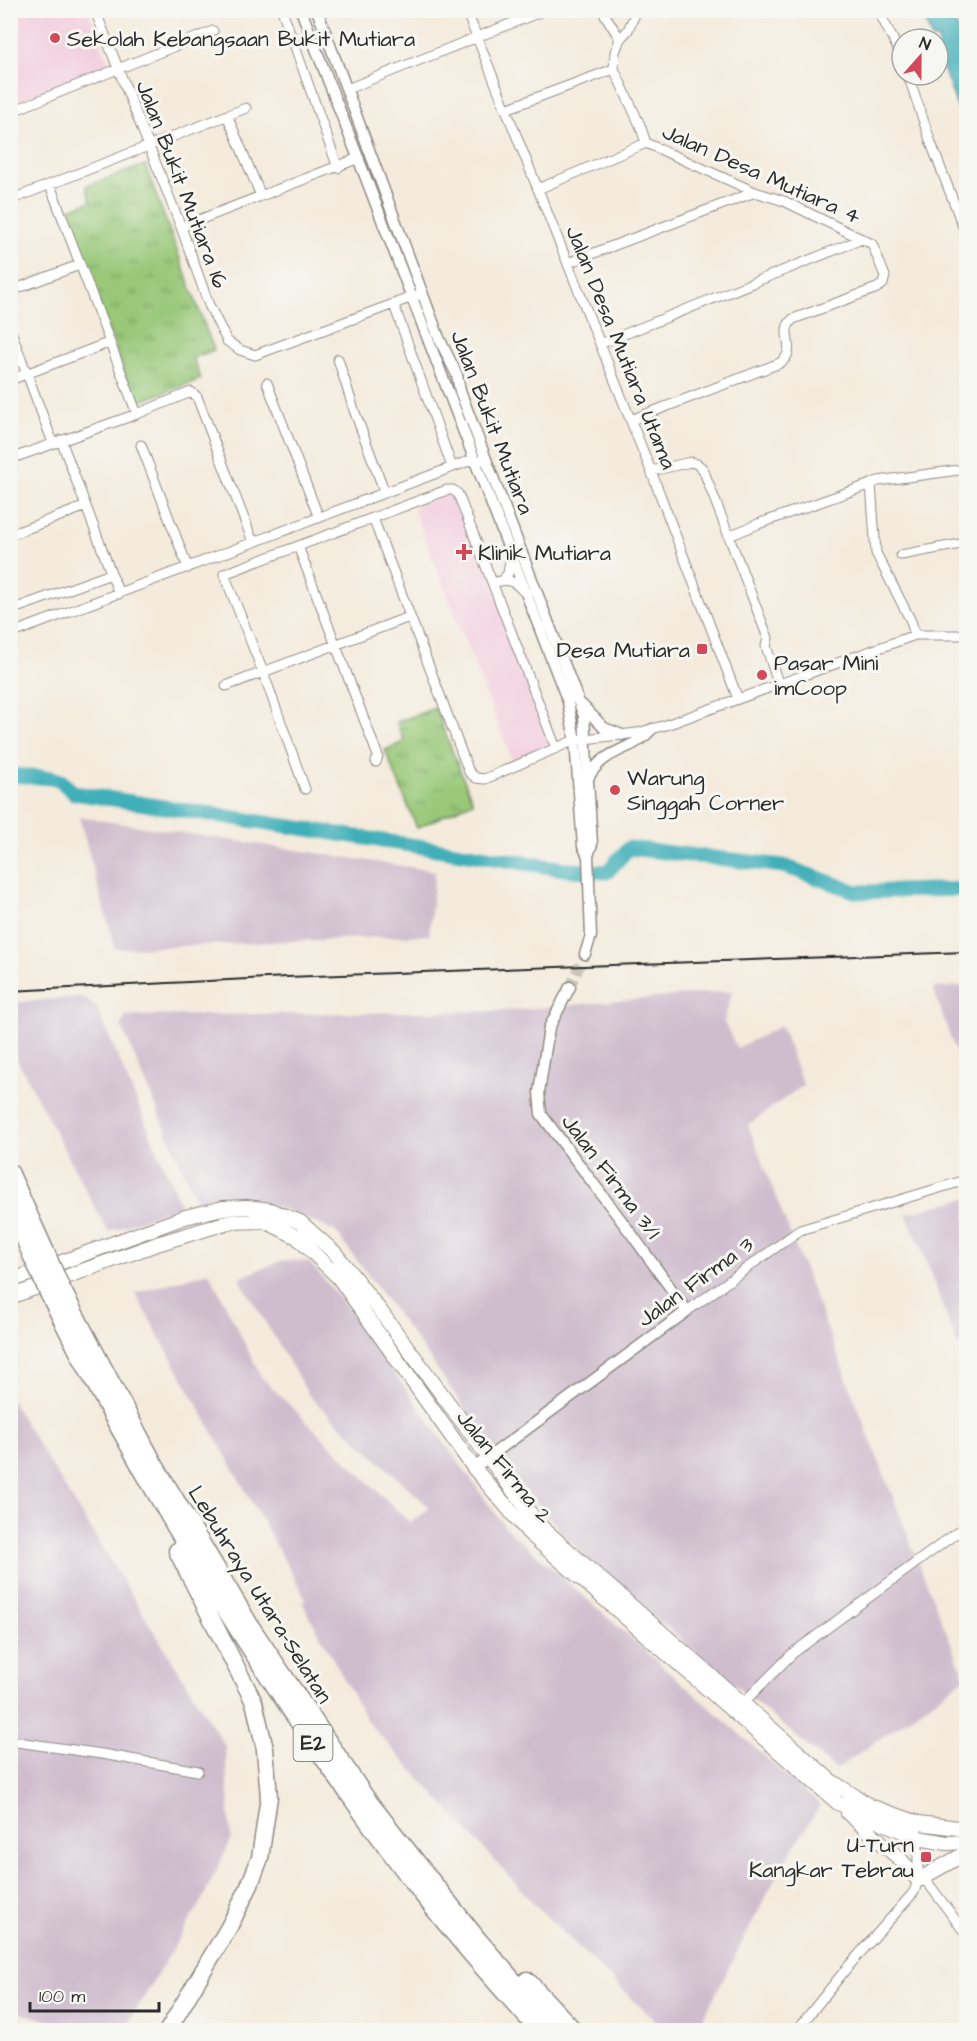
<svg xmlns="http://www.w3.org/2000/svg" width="977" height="2041" font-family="'Architects Daughter',sans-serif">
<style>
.built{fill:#f3cfdf}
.industrial{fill:#cfbdce}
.park{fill:url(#park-tufts);stroke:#627a52;stroke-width:1.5}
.water{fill:#3fafb9;stroke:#356d72;stroke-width:1.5}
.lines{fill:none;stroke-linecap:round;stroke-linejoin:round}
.river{stroke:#3fafb9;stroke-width:15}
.tertiary-tunnel{stroke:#ccc5b9;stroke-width:10;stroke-dasharray:10 5;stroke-linecap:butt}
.minor-casing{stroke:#908b84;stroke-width:11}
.tertiary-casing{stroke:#908b84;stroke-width:13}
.primary-casing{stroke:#908b84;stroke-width:16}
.motorway-casing{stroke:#908b84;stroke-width:19}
.minor{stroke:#fff;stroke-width:9}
.tertiary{stroke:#fff;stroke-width:10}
.primary{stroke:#fff;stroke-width:14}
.motorway{stroke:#fff;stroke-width:16}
.rail{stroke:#2b2b2b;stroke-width:2}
.motorway-bridge-casing{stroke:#908b84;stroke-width:19;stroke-linecap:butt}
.motorway-bridge{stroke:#fff;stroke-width:16}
.poi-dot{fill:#d1495b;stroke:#f6f6f2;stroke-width:2}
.labels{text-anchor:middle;stroke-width:6;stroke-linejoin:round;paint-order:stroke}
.shield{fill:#f6f6f2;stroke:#686867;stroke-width:1.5}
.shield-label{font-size:21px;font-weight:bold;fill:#2b2b2b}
.poi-label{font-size:22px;fill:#2b2b2b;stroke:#f6f6f2;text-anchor:start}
.street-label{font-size:22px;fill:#2b2b2b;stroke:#f6f6f2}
</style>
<defs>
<pattern id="park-tufts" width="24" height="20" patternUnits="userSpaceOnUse" patternTransform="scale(1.5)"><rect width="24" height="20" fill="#98c878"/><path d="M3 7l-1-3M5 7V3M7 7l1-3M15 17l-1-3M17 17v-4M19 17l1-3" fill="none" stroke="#7ca363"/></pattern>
</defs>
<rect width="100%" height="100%" fill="#f6f6f2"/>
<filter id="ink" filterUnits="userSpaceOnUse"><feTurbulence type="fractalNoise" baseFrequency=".0167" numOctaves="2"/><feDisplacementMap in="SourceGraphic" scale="12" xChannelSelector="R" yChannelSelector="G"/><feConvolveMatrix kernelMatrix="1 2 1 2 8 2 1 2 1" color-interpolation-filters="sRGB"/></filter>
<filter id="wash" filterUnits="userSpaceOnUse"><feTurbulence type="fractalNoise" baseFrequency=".008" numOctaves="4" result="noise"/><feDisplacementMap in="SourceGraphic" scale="24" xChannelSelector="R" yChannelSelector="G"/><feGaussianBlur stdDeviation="1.35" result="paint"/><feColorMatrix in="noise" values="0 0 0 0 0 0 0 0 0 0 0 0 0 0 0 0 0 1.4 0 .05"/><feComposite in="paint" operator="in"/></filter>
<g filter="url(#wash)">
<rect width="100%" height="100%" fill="#f4ebdc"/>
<path class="built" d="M11 10 88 11 109 65 11 104Z
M457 489 558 744 513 763 413 507Z"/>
<path class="industrial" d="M79 817 435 871 429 935 115 949Z
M966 986V1082L933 988Z
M732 991 724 1022 737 1048 781 1026 803 1085 748 1125 911 1544 965 1678 836 1770 587 1560 506 1469 434 1364 335 1231 275 1206H202L196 1200 121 1025 126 1016 504 1011Z
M81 997 96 1006 181 1206 108 1232 13 1052 11 1042V1003Z
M966 1198V1344L957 1345 919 1242 906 1214Z
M283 1260 309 1262 344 1303 505 1527 820 1805 778 1873 697 2030H665L541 1911 367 1721 302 1602 306 1599 135 1293 209 1272 262 1378 410 1523 430 1508 310 1397 239 1278Z
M10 1399 225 1746 231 1840 201 1902 124 2030H82L11 2010Z"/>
<path class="park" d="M145 165 214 350 193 358 201 379 136 403 64 211 91 201 86 186Z
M435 708 473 802 417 828 385 750 404 742 397 722Z"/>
<path class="water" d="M921 11H951L966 52V130L938 55V39H932Z"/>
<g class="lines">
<path class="river" d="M10 775 52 778 61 781 74 793 571 870 607 872 629 848 784 866 857 892 966 889"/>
</g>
</g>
<g filter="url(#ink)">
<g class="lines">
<path class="tertiary-tunnel" d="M570 987 585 954"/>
<defs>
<path id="minor" d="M95 10 181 227 209 305 227 341 240 350 255 355 418 295
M282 10 338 168
M466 10 651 471 738 699
M602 10 620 39 628 30 637 10
M878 10 902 57
M614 69 615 52 620 39
M908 75 931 143 966 234
M347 89 545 10
M506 109 614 69 640 125 646 143 755 192 784 201 872 244 885 276 883 284 877 288 793 319C777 333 800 349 780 363L631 420
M10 112 213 31
M227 115 261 196
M50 185 137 414
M538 189 646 143
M10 200 246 108
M181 227 359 158
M568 263 755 192
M10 291 79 265
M394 305 452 467
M10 329 53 443
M600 344 862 239
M338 359 354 410 385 493
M10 380 108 343
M267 383 319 518
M61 440 119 594
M141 445 188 568
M10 459 137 414 191 392 197 397 253 542
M651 471 691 462 697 464 703 469 768 638 766 646 778 683
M871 484 878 481 966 469
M373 518 469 772 476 778 485 779 575 740 637 733 666 725 915 635H966
M10 535 86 506
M729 536 758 524 871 484 876 553 911 621 915 635
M298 546 378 756 376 762
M901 555 966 543
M503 579 508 574 511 554
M493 583C507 578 514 580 524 592
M19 607 111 574
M10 634 474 459 480 461
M226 686 409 617
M305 789 263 672 224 574 447 490H453L458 494 556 748
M687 1311 800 1230 966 1180
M739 1707 793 1653 966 1526
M10 1741 102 1754 198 1771
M918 1880 927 1882 931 1887 966 1934
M797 2030 846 1969 914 1892 918 1880V1834"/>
<path id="tertiary" d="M301 10 568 702 575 740 583 846 588 856 591 936 585 954
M317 10 439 338 457 375 460 391 584 716 592 844 588 856
M582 705 604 728 622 735
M588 778C605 747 631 753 652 729
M474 1468 687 1311 633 1236 541 1114 539 1092 549 1028 570 987"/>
<path id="primary" d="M10 1281 185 1217 223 1208 247 1207 270 1210 300 1222 335 1253 378 1308 538 1524 831 1781 870 1806 919 1823 966 1829
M10 1297 157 1244 229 1222 265 1221 297 1237 339 1278 474 1468 529 1533 838 1803 918 1838 947 1843 966 1842
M848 1813 901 1860 918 1880 966 1853"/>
<path id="motorway" d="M10 1172 46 1252
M10 1207 32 1257
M62 1289 154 1463 252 1628 367 1799 477 1938 556 2030
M49 1295C133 1463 229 1625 337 1778 362 1813 386 1848 412 1881 451 1933 495 1982 538 2030
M527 1980 574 2030
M168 2030 229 1927 248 1889 260 1858 269 1797 265 1749 254 1702 177 1551"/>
</defs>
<use href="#minor" class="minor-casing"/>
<use href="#tertiary" class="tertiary-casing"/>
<use href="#primary" class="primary-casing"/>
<use href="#motorway" class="motorway-casing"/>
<use href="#minor" class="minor"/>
<use href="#tertiary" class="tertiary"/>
<use href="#primary" class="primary"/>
<use href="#motorway" class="motorway"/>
<path class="rail" d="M10 991 287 977 966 952"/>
<defs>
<path id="motorway-bridge" d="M46 1252 62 1289
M32 1257 49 1295"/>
</defs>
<use href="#motorway-bridge" class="motorway-bridge-casing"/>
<use href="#motorway-bridge" class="motorway-bridge"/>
</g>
</g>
<g class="poi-dot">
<circle cx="55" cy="38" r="6"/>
<path d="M461 543h6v6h6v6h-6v6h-6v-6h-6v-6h6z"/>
<rect x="696" y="643" width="12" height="12" rx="3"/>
<circle cx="762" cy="675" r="6"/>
<circle cx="615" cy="790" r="6"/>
<rect x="920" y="1851" width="12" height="12" rx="3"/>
</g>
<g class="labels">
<rect class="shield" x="293.5" y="1725" width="39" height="36" rx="4.5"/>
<g class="shield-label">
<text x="313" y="1750">E2</text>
</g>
<g class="poi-label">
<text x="67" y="46">Sekolah Kebangsaan Bukit Mutiara</text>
<text x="478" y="560">Klinik Mutiara</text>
<text x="690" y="657" text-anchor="end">Desa Mutiara</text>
<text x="774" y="670">Pasar Mini<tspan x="774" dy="25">imCoop</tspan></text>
<text x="627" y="785">Warung<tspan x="627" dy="25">Singgah Corner</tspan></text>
<text x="914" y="1852" text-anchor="end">U-Turn<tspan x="914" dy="25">Kangkar Tebrau</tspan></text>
</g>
<g class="street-label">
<text transform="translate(762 173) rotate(24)" y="8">Jalan Desa Mutiara 4</text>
<text transform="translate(183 184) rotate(69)" y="8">Jalan Bukit Mutiara 16</text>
<text transform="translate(622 347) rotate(68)" y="8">Jalan Desa Mutiara Utama</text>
<text transform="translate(493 422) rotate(69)" y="8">Jalan Bukit Mutiara</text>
<text transform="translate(612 1176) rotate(53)" y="8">Jalan Firma 3/1</text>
<text transform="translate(695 1281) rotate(-36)" y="8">Jalan Firma 3</text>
<text transform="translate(505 1466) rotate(51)" y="8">Jalan Firma 2</text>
<text transform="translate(261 1594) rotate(58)" y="8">Lebuhraya Utara–Selatan</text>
</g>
</g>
<rect width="977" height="2041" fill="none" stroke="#f6f6f2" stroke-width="36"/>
<g transform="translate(920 57) rotate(21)"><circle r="28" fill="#f6f6f2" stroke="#a5a5a2" stroke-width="1.5"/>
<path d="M0-4.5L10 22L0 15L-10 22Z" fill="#d1495b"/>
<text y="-9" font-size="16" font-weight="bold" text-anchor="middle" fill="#2b2b2b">N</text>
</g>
<path d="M30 2002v9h129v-9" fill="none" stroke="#2b2b2b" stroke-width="3"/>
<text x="39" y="2002" font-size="18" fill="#2b2b2b" stroke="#f6f6f2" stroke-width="4.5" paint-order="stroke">100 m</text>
</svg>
